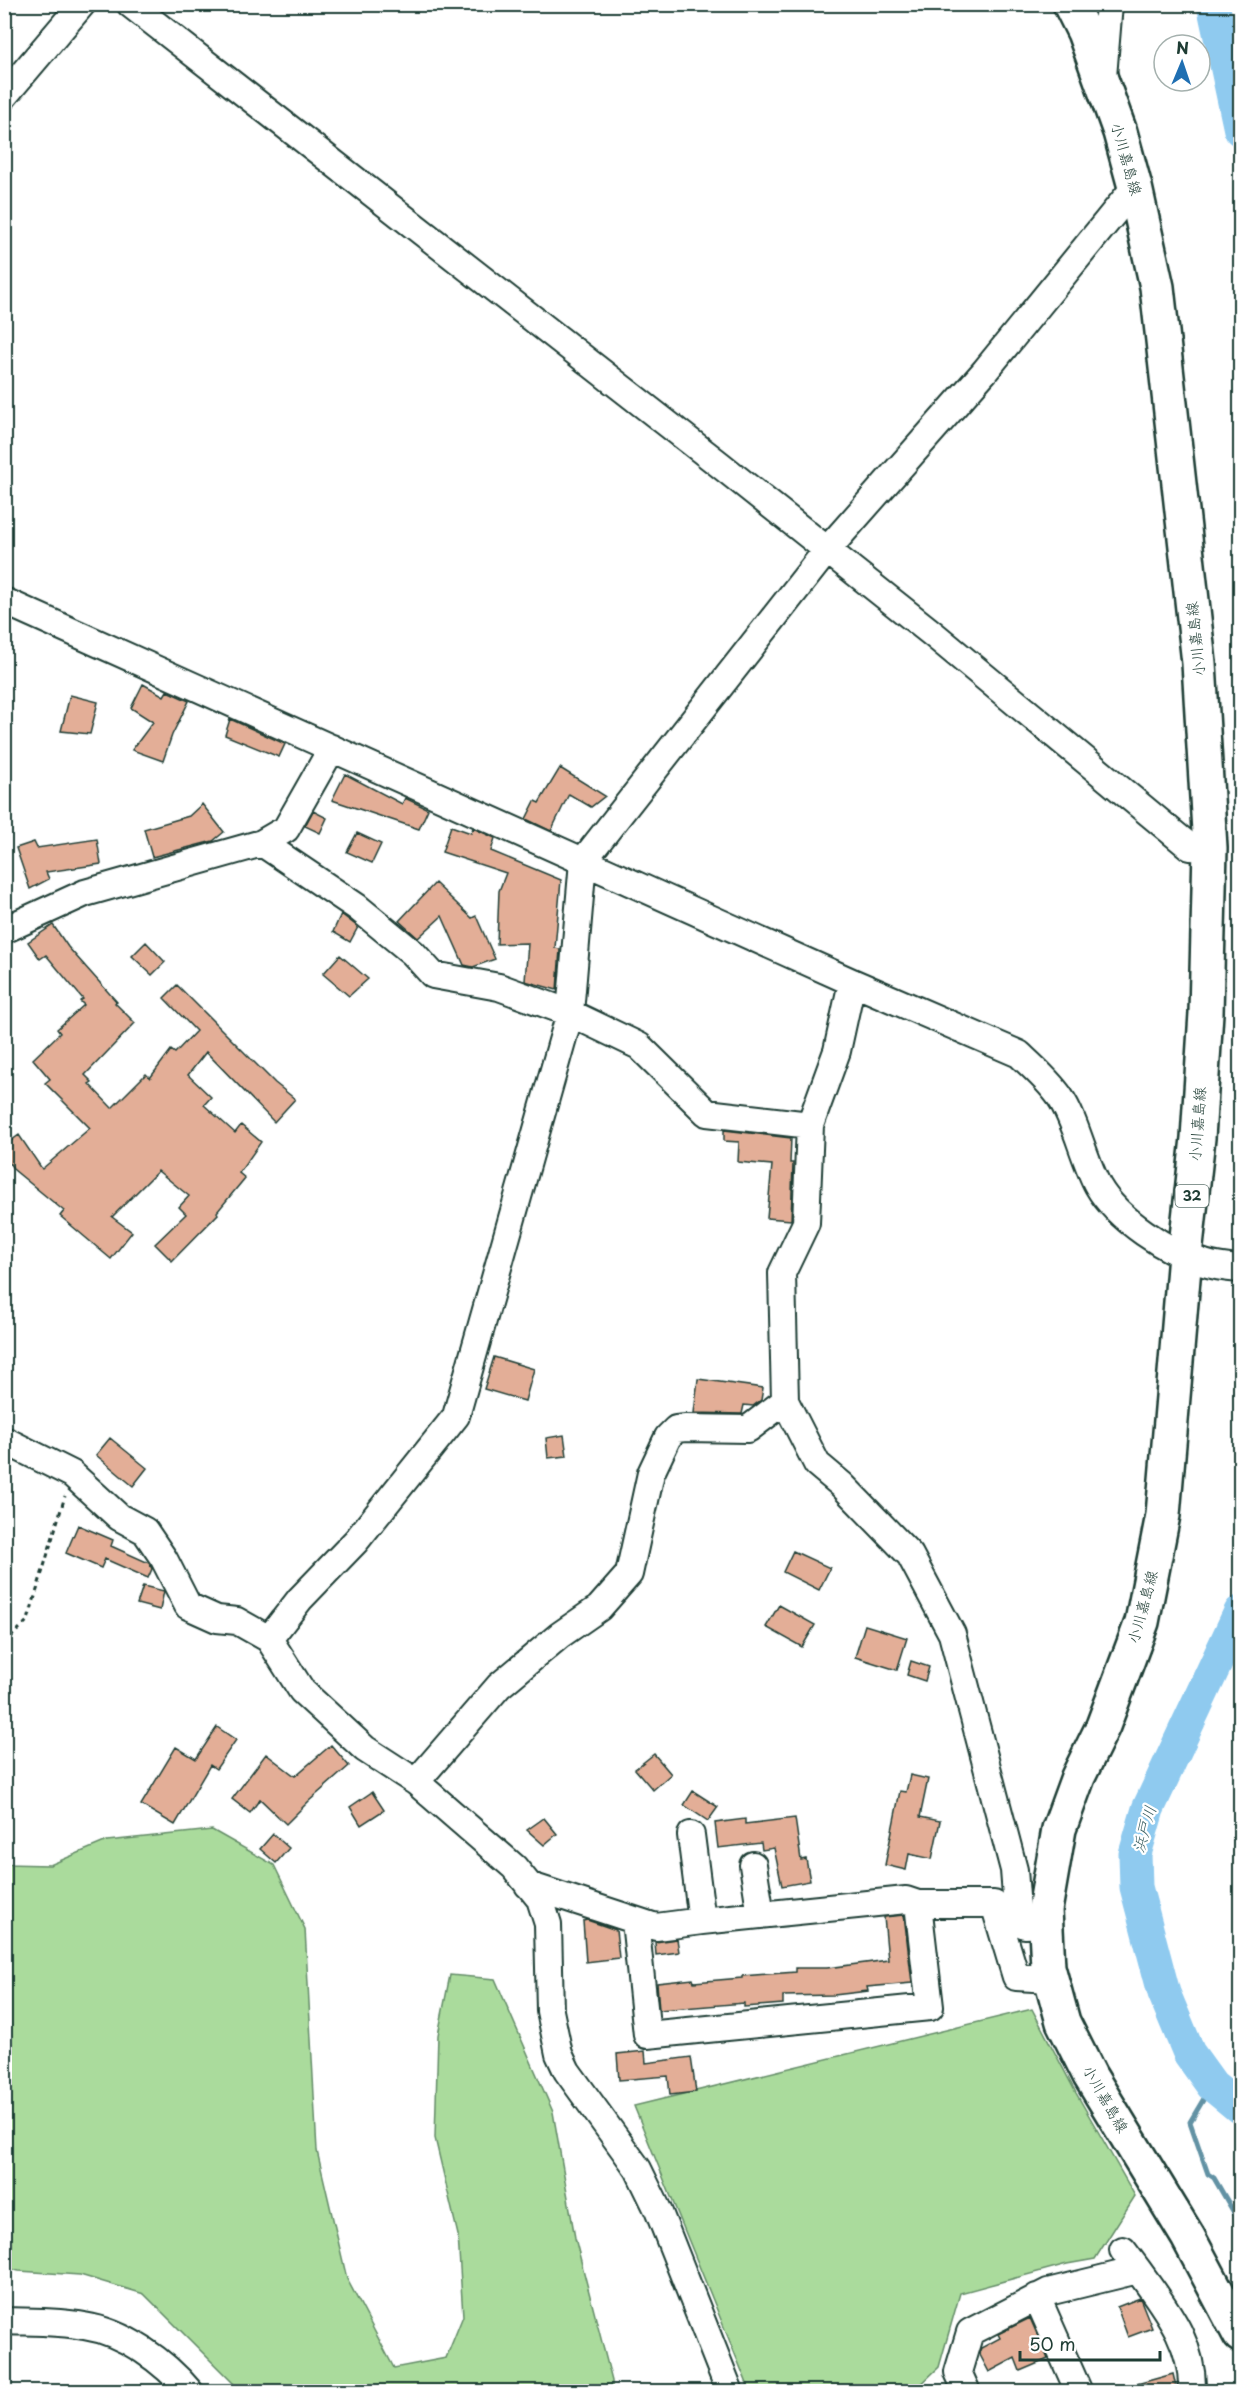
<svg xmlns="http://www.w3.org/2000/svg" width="1245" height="2396" font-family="'Playpen Sans','Klee One',sans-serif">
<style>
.green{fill:#aadb9c;stroke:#648c68;stroke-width:1.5}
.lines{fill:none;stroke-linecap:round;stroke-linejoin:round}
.stream{stroke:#6292a4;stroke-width:5}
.river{stroke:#8fcaef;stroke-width:33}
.building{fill:#e3ae97;stroke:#1f3d34;stroke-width:1.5}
.minor-casing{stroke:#1f3d34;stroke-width:30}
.major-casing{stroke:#1f3d34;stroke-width:38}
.path{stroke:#1f3d34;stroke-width:3;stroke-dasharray:4.5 4.5;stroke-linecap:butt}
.minor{stroke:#fff;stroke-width:26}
.major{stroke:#fff;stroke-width:33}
.labels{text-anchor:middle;stroke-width:4.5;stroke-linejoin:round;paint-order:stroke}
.shield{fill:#fff;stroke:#627771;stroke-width:1.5}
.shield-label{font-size:14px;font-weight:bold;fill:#1f3d34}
.street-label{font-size:15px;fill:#1f3d34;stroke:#fff}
.water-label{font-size:16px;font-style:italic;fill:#3b6063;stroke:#fff}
</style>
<rect width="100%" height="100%" fill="#fff"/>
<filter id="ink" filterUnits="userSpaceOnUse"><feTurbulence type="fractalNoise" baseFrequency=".0167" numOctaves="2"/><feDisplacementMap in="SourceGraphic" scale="12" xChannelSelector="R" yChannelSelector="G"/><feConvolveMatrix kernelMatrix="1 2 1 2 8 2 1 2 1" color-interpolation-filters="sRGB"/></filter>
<g filter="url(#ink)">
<path class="green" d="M212 1830 274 1865 305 1929 317 2151 347 2279 394 2368 446 2358 463 2316 458 2235 435 2138 438 2035 450 1975 495 1979 553 2112 575 2238 612 2381V2391H241L144 2294 80 2275 19 2271 5 2268V1864L50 1865 107 1841Z
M1032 2009 1076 2093 1135 2196 1095 2259 1067 2264 960 2293 939 2367 914 2391H750L634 2106Z"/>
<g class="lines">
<path class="stream" d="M1212 2085 1190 2122 1208 2174 1214 2178 1240 2223"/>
<path class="river" d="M1213 4 1240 130
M1240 1612 1148 1809 1135 1854 1136 1887 1164 1993 1189 2053 1212 2085 1240 2108"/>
</g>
<path class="building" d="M143 684 164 696 167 691 189 701 172 735 163 761 132 750 153 722 131 708Z
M70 695 98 702 90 734 61 731Z
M230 719 285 744 279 757 225 735Z
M560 768 605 796 591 807 569 794 551 831 526 819 535 801 539 803Z
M345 774 402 804 405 798 428 809 419 829 332 800Z
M202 804 224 832 213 841 152 857 144 829 189 816Z
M313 811 327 818 320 833 305 826Z
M451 826 471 833 473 828 495 838 491 851 561 880 555 948 560 949 557 990 525 981 528 943 497 944 499 891 506 873 442 852Z
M357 833 381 844 372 863 347 852Z
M97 839 101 864 46 872 49 879 30 889 16 848 34 842 37 848Z
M435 883 472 918 476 916 495 959 473 967 464 965 442 916 418 938 399 921Z
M341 914 358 927 350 942 333 932Z
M53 925 68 947 117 1002 115 1003 135 1023 85 1075 92 1082 89 1084 112 1108 146 1074 150 1078 171 1050 175 1053 196 1031 164 998 177 985 275 1083 295 1099 274 1122 206 1052 188 1075 211 1097 204 1105 235 1133 241 1125 261 1142 239 1173 245 1178 217 1212 218 1214 172 1261 155 1244 186 1214 179 1207 189 1196 158 1171 112 1217 132 1232 111 1259 60 1216 64 1211 14 1170 4 1155V1146L19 1135 42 1169 90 1128 45 1083 50 1079 33 1059 60 1033 57 1029 84 1005 80 1001 83 999 46 955 40 959 28 942Z
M146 942 165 962 152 975 132 956Z
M340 955 368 979 349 996 323 974Z
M724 1130 791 1138 790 1163H793L791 1220 767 1218 772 1165 738 1162 739 1142 724 1141Z
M494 1357 534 1369 525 1401 484 1389Z
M698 1379 763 1388 761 1400 753 1406 744 1405 742 1414 694 1413Z
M564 1435 567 1456 548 1458 546 1438Z
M110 1438 147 1468 133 1486 96 1455Z
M78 1525 113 1540 111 1546 149 1563 152 1569 148 1578 105 1559 101 1568 66 1553Z
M793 1551 830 1568 819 1590 783 1572Z
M143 1586 164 1591 160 1610 137 1604Z
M779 1605 815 1625 802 1647 766 1627Z
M865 1625 907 1638 897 1670 855 1657Z
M911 1661 929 1667 925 1681 907 1675Z
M217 1727 236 1740 216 1769 210 1765 175 1825 141 1805 176 1747 196 1759Z
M331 1745 349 1766 309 1801 286 1824 260 1799 250 1813 232 1799 266 1754 295 1776Z
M654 1754 671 1774 653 1790 635 1769Z
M910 1775 928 1779 920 1817 940 1821 932 1859 909 1854 906 1870 885 1865 900 1791 906 1792Z
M693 1791 718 1807 708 1821 684 1805Z
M372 1792 384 1810 361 1825 350 1807Z
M544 1818 557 1834 544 1845 527 1830Z
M795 1818 801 1860 806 1859 810 1881 782 1886 774 1848 762 1850 761 1843 718 1848 715 1823 745 1819V1824Z
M273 1834 289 1848 276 1863 260 1849Z
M904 1915 912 1983 867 1987 868 1991 834 1995 783 1996V2004L744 2007V2003L659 2010 657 1983 693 1979 694 1982 742 1978V1976L796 1972V1968H827L888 1960 884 1917Z
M587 1920 616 1930 619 1958 586 1962 583 1921Z
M677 1939 679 1952 656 1955 655 1942Z
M645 2051 646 2063 691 2057 696 2092 670 2095 668 2076 619 2080 617 2054Z
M1140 2298 1152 2328 1128 2337 1117 2307Z
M1030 2318 1048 2359 1020 2371 1015 2358 989 2372 979 2353 981 2348 1000 2338 998 2334Z
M1173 2374 1177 2391H1127L1126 2387Z"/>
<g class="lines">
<defs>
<path id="minor" d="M130 4 719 464 933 634 1190 847 1210 848
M1103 77 1109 4
M4 96 82 4
M4 601 852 982 1019 1054C1033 1067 1049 1081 1060 1097 1076 1120 1084 1161 1098 1186 1117 1219 1167 1252 1204 1263 1216 1267 1228 1268 1240 1269
M262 843 357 907 413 953 433 975 499 987 570 1013 639 1046 707 1113 810 1125
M4 930 85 893 262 843 286 829 332 748
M852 982 837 1051 810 1125 806 1223 782 1273 785 1401 817 1464 842 1485 910 1555 952 1634 1014 1870 1017 1909 1025 1925 1045 1924
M4 1440 72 1474 119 1517 145 1531 164 1559 188 1606 217 1619 237 1621 269 1639 302 1691 365 1749 416 1782 514 1867 540 1899 548 1924 550 2011 559 2054 567 2071 638 2169 658 2210 730 2392
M269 1639 300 1599 356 1541 456 1416 570 1013 583 861 827 550 985 371 1135 187
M416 1782 499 1686 560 1635 599 1608 629 1574 651 1473 668 1437 676 1429 686 1428 748 1429 785 1401
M691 1835 702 1921
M753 1865 761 1915
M528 1885 656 1927 702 1921 906 1900 918 1904H994L1016 1977 1051 1979
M635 1921 647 2035 930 2007 918 1904
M1123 2250 1138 2270
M1037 2297 1079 2392
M4 2321C31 2322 58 2321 84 2326 124 2332 164 2361 190 2392
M967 2392 958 2372 970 2332 1048 2292 1138 2270C1165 2308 1194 2342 1192 2392"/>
<path id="major" d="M1070 4 1084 32 1120 132 1135 187 1157 287 1199 663 1210 848 1206 1013 1198 1138 1185 1255 1163 1515 1142 1622 1103 1726 1078 1777 1059 1829 1045 1910 1048 1967 1063 2022 1090 2076 1188 2237 1240 2335"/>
</defs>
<use href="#minor" class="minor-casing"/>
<use href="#major" class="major-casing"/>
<path class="path" d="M4 1644 28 1620 65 1496"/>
<use href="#minor" class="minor"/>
<use href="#major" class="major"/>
</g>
</g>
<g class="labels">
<rect class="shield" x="1175.5" y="1185" width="33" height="22" rx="4.5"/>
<g class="shield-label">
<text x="1192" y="1201">32</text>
</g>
<g class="street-label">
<text transform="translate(1126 159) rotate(74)" y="5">小川嘉島線</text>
<text transform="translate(1196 639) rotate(-96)" y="5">小川嘉島線</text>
<text transform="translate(1198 1124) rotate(-86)" y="5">小川嘉島線</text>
<text transform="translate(1143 1607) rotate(-75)" y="5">小川嘉島線</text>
<text transform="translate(1105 2099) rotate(60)" y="5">小川嘉島線</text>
</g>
<g class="water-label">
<text transform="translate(1144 1829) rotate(-74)" y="6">浜戸川</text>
</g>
</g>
<rect width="1245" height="2396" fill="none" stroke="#fff" stroke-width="24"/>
<rect x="12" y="12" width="1221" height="2372" fill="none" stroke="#1f3d34" stroke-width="2" filter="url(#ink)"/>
<g transform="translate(1182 63) rotate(2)"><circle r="28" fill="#ffffff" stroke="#a5b1ae" stroke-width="1.5"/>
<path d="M0-4.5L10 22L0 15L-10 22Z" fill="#1f6fb2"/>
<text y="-9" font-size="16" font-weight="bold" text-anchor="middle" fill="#1f3d34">N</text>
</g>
<path d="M1020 2351v9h140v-9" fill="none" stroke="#1f3d34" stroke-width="3"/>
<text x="1029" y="2351" font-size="18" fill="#1f3d34" stroke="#ffffff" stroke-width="4.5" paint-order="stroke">50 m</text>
</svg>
